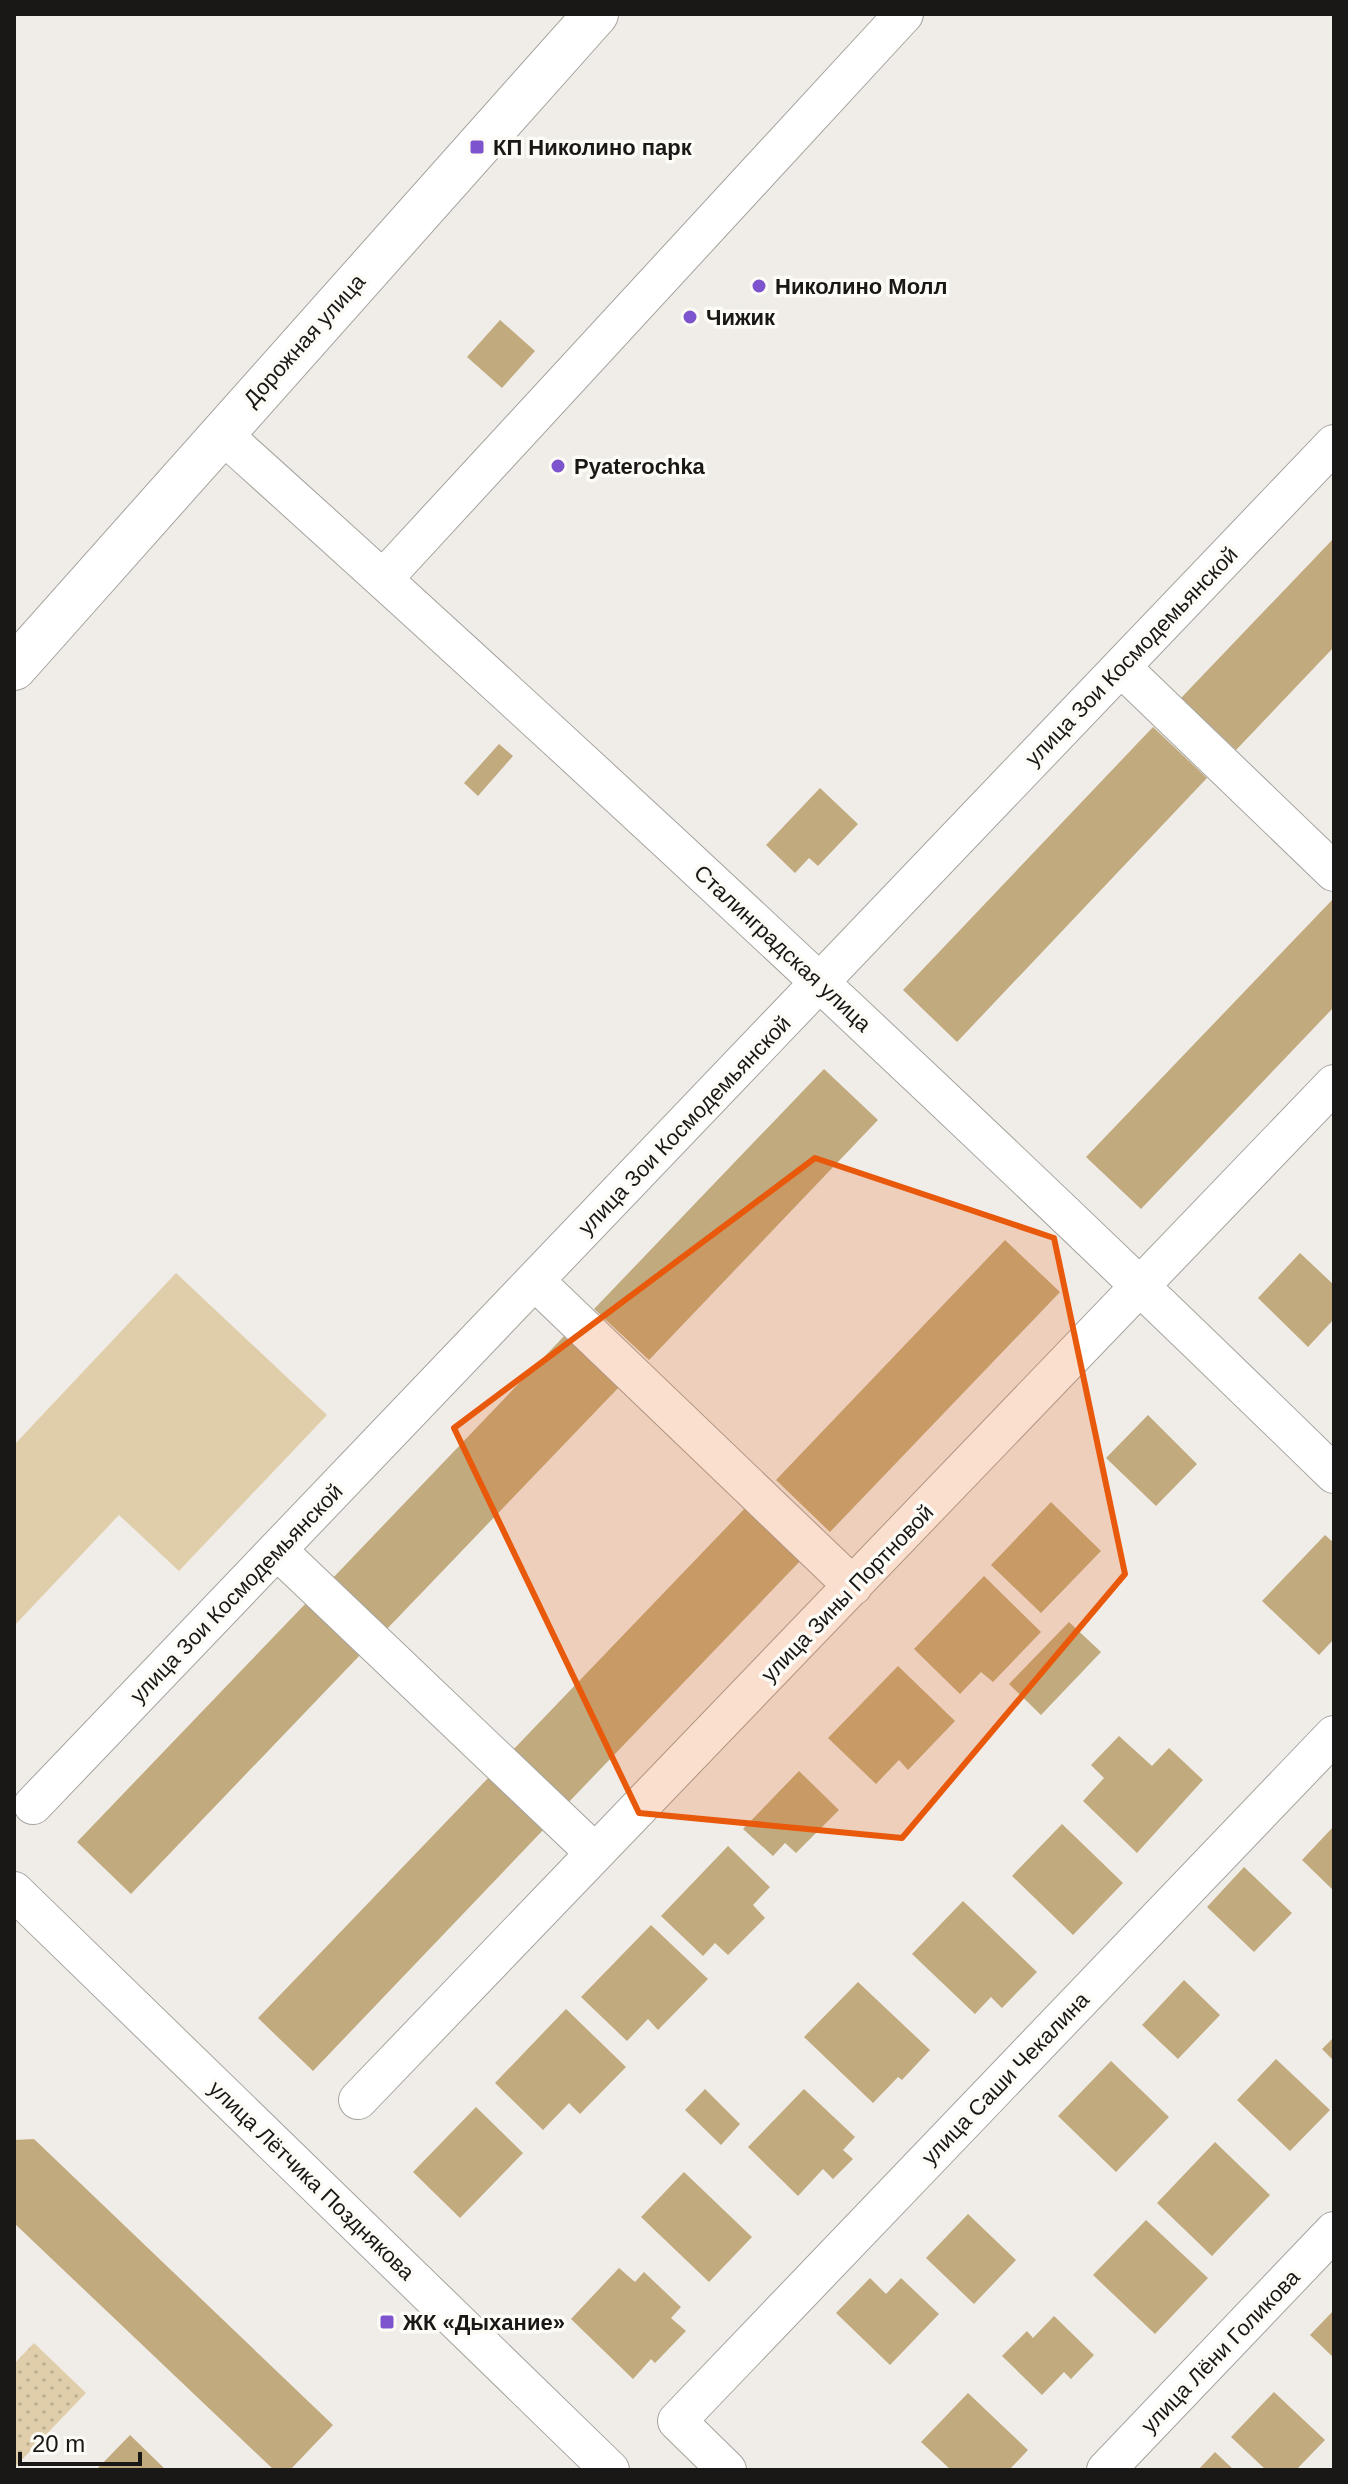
<svg xmlns="http://www.w3.org/2000/svg" width="1348" height="2484" font-family="Helvetica,sans-serif">
<style>
.green{fill:#e0ceaa}
.park{fill:url(#park-dots)}
.building{fill:#c1aa7e}
.lines{fill:none;stroke-linecap:round;stroke-linejoin:round}
.minor-casing{stroke:#a5a39e;stroke-width:40}
.major-casing{stroke:#a5a39e;stroke-width:46}
.minor{stroke:#fff;stroke-width:38}
.major{stroke:#fff;stroke-width:44}
.marked{fill:#e8590c;fill-opacity:0.2;stroke:#e8590c;stroke-width:6;stroke-linejoin:round}
.poi-dot{fill:#7d54ce;stroke:#fdfbf5;stroke-width:3}
.labels{text-anchor:middle;stroke-width:7;stroke-linejoin:round;paint-order:stroke}
.poi-label{font-size:22px;font-weight:bold;fill:#191817;stroke:#fdfbf5;text-anchor:start}
.street-label{font-size:22px;fill:#191817;stroke:#fdfbf5}
</style>
<defs>
<pattern id="park-dots" width="8" height="8" patternUnits="userSpaceOnUse" patternTransform="scale(2)"><rect width="8" height="8" fill="#e0ceaa"/><path d="M2 2h.1M6 6h.1" fill="none" stroke="#c0b092" stroke-width="1.8" stroke-linecap="round"/></pattern>
</defs>
<rect width="100%" height="100%" fill="#f0ede8"/>
<path class="green" d="M176 1273 327 1415 179 1571 119 1515 14 1626V1445Z"/>
<path class="park" d="M34 2343 86 2393 14 2468V2364Z"/>
<path class="building" d="M500 320 535 351 502 388 467 357Z
M1334 538V647L1236 750 1181 698Z
M1153 727 1207 778 957 1042 903 990Z
M499 744 513 756 478 796 464 783Z
M820 788 858 824 818 866 809 858 795 873 766 845Z
M1334 898V1007L1141 1209 1086 1157Z
M824 1069 878 1120 649 1360 594 1309Z
M1005 1240 1060 1292 830 1532 776 1480Z
M1300 1253 1334 1285V1319L1308 1347 1258 1298Z
M567 1333 621 1385 385 1631 331 1580Z
M1148 1415 1197 1464 1156 1506 1106 1458Z
M1051 1502 1101 1551 1041 1613 991 1565Z
M748 1505 803 1558 566 1805 511 1752Z
M1325 1535 1334 1543V1639L1319 1655 1262 1601Z
M984 1576 1041 1632 993 1682 981 1672 960 1694 914 1649Z
M308 1601 362 1653 131 1894 77 1842Z
M1069 1622 1101 1652 1041 1715 1009 1684Z
M898 1666 955 1721 908 1770 899 1760 876 1784 828 1738Z
M1119 1736 1152 1766 1169 1748 1203 1780 1137 1853 1083 1801 1104 1778 1091 1765Z
M799 1771 839 1810 796 1853 785 1843 773 1856 743 1829Z
M491 1775 545 1828 313 2071 258 2018Z
M1062 1824 1123 1883 1073 1935 1012 1876Z
M1334 1826V1891L1302 1860Z
M728 1846 770 1887 753 1905 765 1918 728 1955 715 1943 703 1956 661 1916Z
M1244 1867 1292 1913 1254 1952 1207 1907Z
M963 1901 1037 1972 1002 2008 991 1997 975 2014 912 1954Z
M651 1925 708 1979 658 2030 648 2019 627 2041 581 1997Z
M1184 1980 1220 2015 1178 2059 1142 2025Z
M858 1982 930 2050 902 2080 898 2077 873 2103 804 2037Z
M566 2009 626 2067 580 2114 569 2103 543 2130 495 2083Z
M1334 2037V2061L1322 2049Z
M1276 2059 1330 2110 1290 2151 1237 2100Z
M1111 2061 1169 2117 1116 2172 1058 2116Z
M705 2089 740 2124 721 2145 685 2110Z
M804 2089 855 2137 843 2150 853 2159 833 2179 823 2169 798 2196 748 2147Z
M476 2107 523 2153 460 2218 413 2172Z
M34 2139 333 2425 290 2470H274L14 2223V2140Z
M1215 2142 1270 2195 1212 2256 1157 2203Z
M684 2172 752 2237 709 2282 641 2217Z
M968 2214 1016 2260 974 2304 926 2258Z
M1146 2220 1208 2278 1155 2334 1093 2275Z
M619 2268 635 2282 644 2272 681 2307 671 2318 686 2331 655 2363 651 2359 633 2379 571 2319Z
M870 2278 886 2294 901 2278 939 2314 890 2365 836 2313Z
M1334 2310V2358L1310 2335Z
M1054 2316 1094 2355 1071 2379 1064 2372 1042 2395 1002 2356 1027 2331 1033 2338Z
M1274 2392 1325 2440 1296 2470H1266L1231 2437Z
M968 2393 1028 2450 1009 2470H951L921 2442Z
M130 2435 166 2470H96Z
M1215 2452 1234 2470H1198Z"/>
<g class="lines">
<defs>
<path id="minor" d="M221 433C599 773 970 1119 1334 1474
M383 579 904 14
M1121 667 1334 872
M535 1281 853 1586
M277 1550 595 1853
M33 1805 1334 444
M14 1891 610 2470
M358 2100 1334 1084
M727 2470 677 2421 1334 1735
M1106 2470 1334 2231"/>
<path id="major" d="M14 668 596 14"/>
</defs>
<use href="#minor" class="minor-casing"/>
<use href="#major" class="major-casing"/>
<use href="#minor" class="minor"/>
<use href="#major" class="major"/>
</g>
<path class="marked" d="M815 1158 1054 1238 1125 1574 902 1838 639 1813 454 1428Z"/>
<g class="poi-dot">
<rect x="469" y="139" width="16" height="16" rx="4"/>
<circle cx="759" cy="286" r="8"/>
<circle cx="690" cy="317" r="8"/>
<circle cx="558" cy="466" r="8"/>
<rect x="379" y="2314" width="16" height="16" rx="4"/>
</g>
<g class="labels">
<g class="poi-label">
<text x="493" y="155">КП Николино парк</text>
<text x="775" y="294">Николино Молл</text>
<text x="706" y="325">Чижик</text>
<text x="574" y="474">Pyaterochka</text>
<text x="403" y="2330">ЖК «Дыхание»</text>
</g>
<g class="street-label">
<text transform="translate(304 340) rotate(-48)" y="8">Дорожная улица</text>
<text transform="translate(1131 656) rotate(-46)" y="8">улица Зои Космодемьянской</text>
<text transform="translate(783 948) rotate(43)" y="8">Сталинградская улица</text>
<text transform="translate(684 1125) rotate(-46)" y="8">улица Зои Космодемьянской</text>
<text transform="translate(236 1593) rotate(-46)" y="8">улица Зои Космодемьянской</text>
<text transform="translate(847 1593) rotate(-46)" y="8">улица Зины Портновой</text>
<text transform="translate(1005 2078) rotate(-46)" y="8">улица Саши Чекалина</text>
<text transform="translate(312 2180) rotate(44)" y="8">улица Лётчика Позднякова</text>
<text transform="translate(1220 2351) rotate(-46)" y="8">улица Лёни Голикова</text>
</g>
</g>
<rect width="1348" height="2484" fill="none" stroke="#191817" stroke-width="32"/>
<path d="M20 2452v12h120v-12" fill="none" stroke="#191817" stroke-width="4"/>
<text x="32" y="2452" font-size="24" fill="#191817" stroke="#fdfbf5" stroke-width="6" paint-order="stroke">20 m</text>
</svg>
